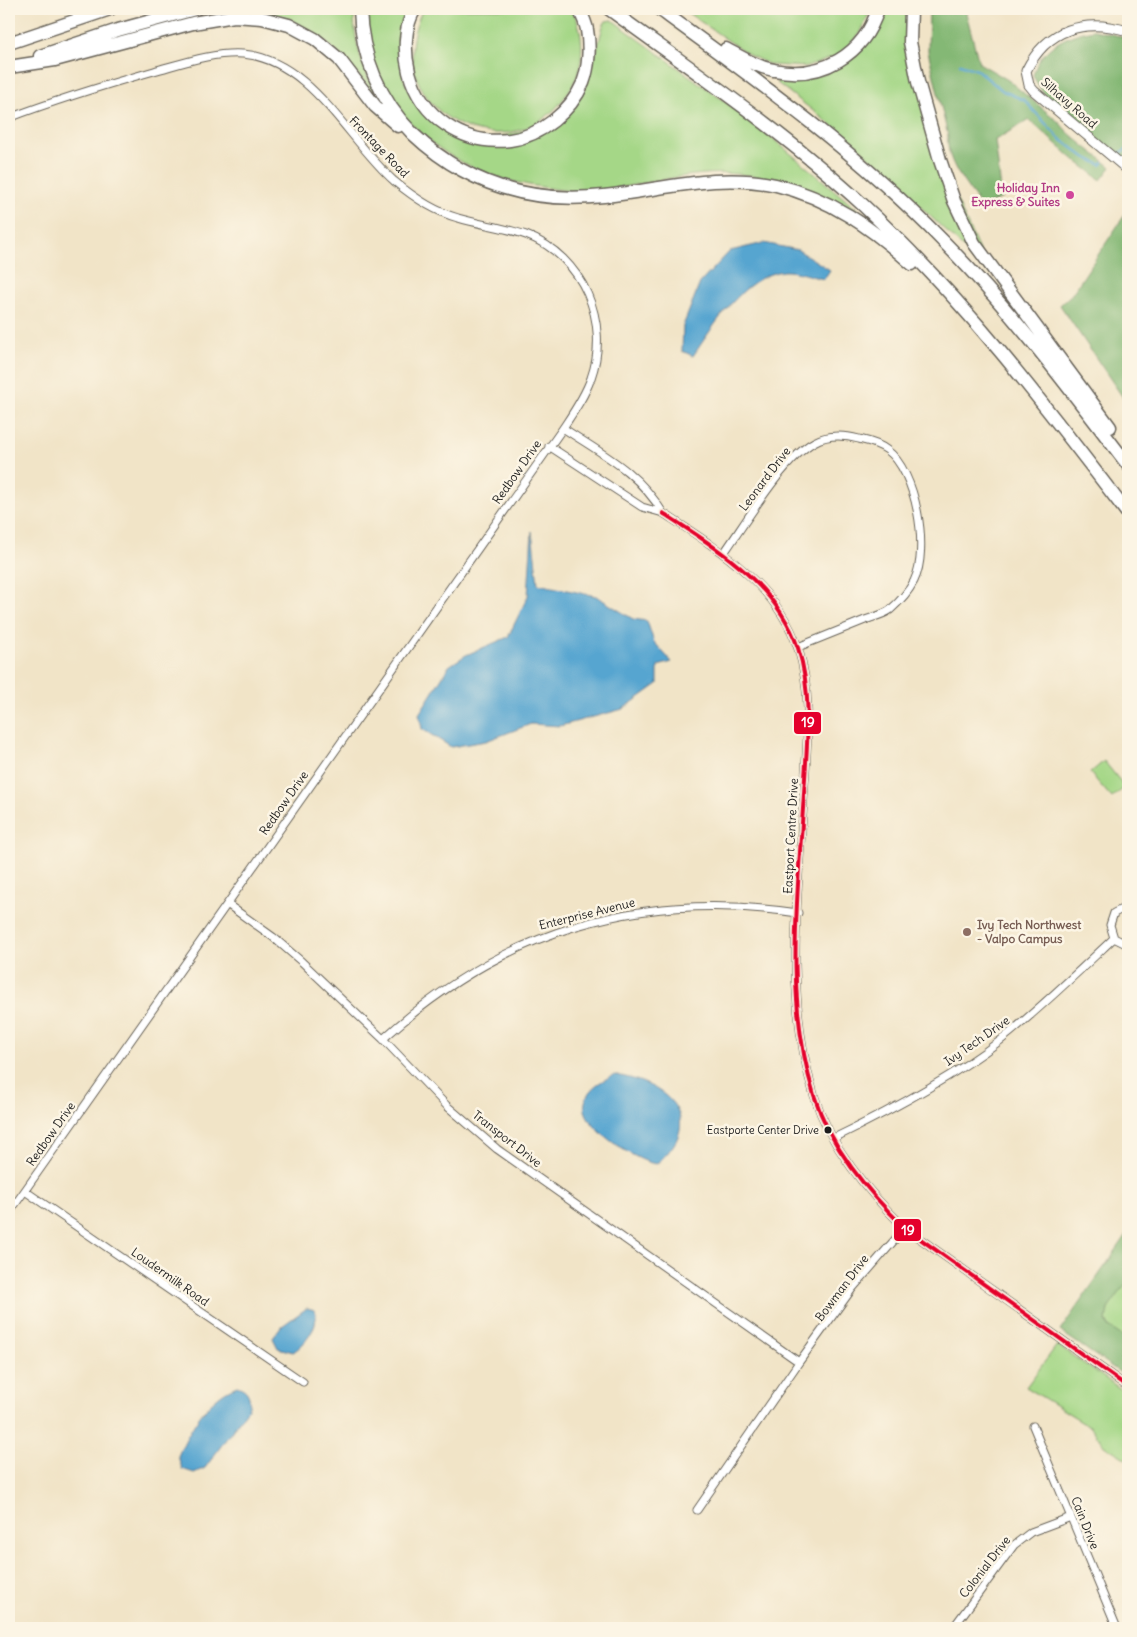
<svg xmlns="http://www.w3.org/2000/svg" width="1137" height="1637" font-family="Delius,sans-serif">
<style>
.green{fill:#a5d787;stroke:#607a52}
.forest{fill:#84b874;stroke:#506a48}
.water{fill:#57a5d0;stroke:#3a6076}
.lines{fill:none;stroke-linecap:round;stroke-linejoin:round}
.stream{stroke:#57a5d0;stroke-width:2.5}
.street-casing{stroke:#676258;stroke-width:9}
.secondary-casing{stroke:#676258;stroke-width:11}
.highway-casing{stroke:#676258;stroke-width:15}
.street{stroke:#fff;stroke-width:7}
.secondary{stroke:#fff;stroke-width:9}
.highway{stroke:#fff;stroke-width:12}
.bus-1-casing{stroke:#fcf5e5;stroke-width:8}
.bus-1{stroke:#e4002b;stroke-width:4}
.hotel-dot{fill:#d1479c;stroke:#fcf5e5;stroke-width:2}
.education-dot{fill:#8d6e63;stroke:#fcf5e5;stroke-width:2}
.bus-dot{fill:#1c1c1c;stroke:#fcf5e5;stroke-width:2}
.labels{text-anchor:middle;stroke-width:5;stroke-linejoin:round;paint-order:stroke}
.bus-label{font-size:11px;fill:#1c1c1c;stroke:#fcf5e5;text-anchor:end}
.street-label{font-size:12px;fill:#1c1c1c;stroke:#fcf5e5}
.hotel-label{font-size:12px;font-weight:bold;fill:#b23c85;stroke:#fcf5e5;text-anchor:end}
.education-label{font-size:12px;font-weight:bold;fill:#785e54;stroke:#fcf5e5;text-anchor:start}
.line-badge{stroke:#fcf5e5;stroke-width:2}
.badge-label{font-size:14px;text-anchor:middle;font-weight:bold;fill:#fff}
</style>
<rect width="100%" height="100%" fill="#fcf5e5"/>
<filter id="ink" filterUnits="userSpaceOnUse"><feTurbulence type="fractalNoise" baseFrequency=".02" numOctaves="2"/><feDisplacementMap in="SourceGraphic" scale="10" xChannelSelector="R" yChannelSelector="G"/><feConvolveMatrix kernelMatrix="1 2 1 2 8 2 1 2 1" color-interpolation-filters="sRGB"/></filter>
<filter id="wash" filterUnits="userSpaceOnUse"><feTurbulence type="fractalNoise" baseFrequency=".0096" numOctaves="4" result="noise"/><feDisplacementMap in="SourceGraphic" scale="20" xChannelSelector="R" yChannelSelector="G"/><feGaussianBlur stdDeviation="1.12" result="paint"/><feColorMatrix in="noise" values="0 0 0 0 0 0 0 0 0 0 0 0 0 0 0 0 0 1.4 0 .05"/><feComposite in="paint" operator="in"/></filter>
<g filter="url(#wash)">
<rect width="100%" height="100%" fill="#f1e4c7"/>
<path class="green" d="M229 9H354C353 41 363 70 378 98 352 67 319 26 278 16 261 11 242 11 224 10Z
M365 9H410C407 27 402 48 402 67 403 104 447 124 474 143L559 123 593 65 603 26 606 21 612 20 753 122 859 211C819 194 781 178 737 174 689 170 642 186 595 191 577 192 559 190 542 187 462 176 396 132 370 54 366 40 367 23 365 9Z
M423 9H572C583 28 585 58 576 78 524 190 370 113 423 9Z
M682 9H871L860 34 839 55 807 67 771 65 751 56Z
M882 9H907L930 139 988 271 848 138 776 82 825 74 842 65Z
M1104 761 1125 787 1112 798 1090 773Z
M1128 1281V1340C1122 1336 1113 1332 1109 1326 1098 1313 1121 1291 1128 1281Z
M1057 1345 1128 1394V1460L1104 1445 1091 1427 1026 1387Z"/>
<path class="forest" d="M929 9H965L979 63 1008 80 1060 123C1069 136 1097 155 1111 167L1101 180 1072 158 1029 120 995 140 1002 198 982 207C967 186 945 162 948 136L928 51Z
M1094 30 1128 38V166L1043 93 1033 76C1039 48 1067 34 1094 30Z
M1128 210V405L1060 305 1072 294Z
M1128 1233V1281L1108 1309 1106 1321 1109 1327 1128 1340V1378L1060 1331Z"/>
<path class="water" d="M764 243 798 250 830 270 824 279C812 277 795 270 783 271 744 275 713 327 693 356L682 351 683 326 700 283 730 251Z
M532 531 538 584 596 596 633 619 647 621 654 642 672 662 658 666V684L623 709 560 726 531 724 486 741 451 747 422 729 419 714 449 666 466 655 508 637 528 596Z
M615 1075C667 1083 709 1120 656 1164 637 1162 578 1125 585 1102 588 1087 603 1080 615 1075Z
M307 1308 315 1310C320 1325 305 1345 293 1352L278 1348 273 1338 282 1326Z
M237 1386C248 1389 252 1398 248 1409L205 1468 194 1473 182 1469 178 1456C190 1428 208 1397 237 1386Z"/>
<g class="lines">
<path class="stream" d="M960 64 977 70 1003 91 1024 100 1059 138 1083 156 1101 165 1103 163
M1119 154 1128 148"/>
</g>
</g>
<g filter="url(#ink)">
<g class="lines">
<defs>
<path id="street" d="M9 118C56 100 105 85 154 71 183 63 213 52 243 54 311 60 347 139 394 181 412 196 436 212 458 218 481 225 504 227 526 235 583 256 611 323 591 378 585 396 573 413 563 428L9 1213
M549 446 642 507 663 513C638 471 602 454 563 428
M663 513C715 547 777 584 798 648 813 694 807 745 804 793 798 893 784 998 814 1095 830 1147 867 1191 905 1228L1128 1387
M724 553C746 522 783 459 814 442 828 434 844 435 859 439 868 441 879 444 887 450 916 471 930 549 914 581 909 591 898 603 890 610 883 615 873 617 865 620 843 629 820 638 798 647
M227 904 273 937 302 962 383 1039 447 1106 497 1149 799 1362
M1128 906 1114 913 1110 925 1114 938 1128 945
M383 1039C502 931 638 889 798 913
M834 1138C892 1110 950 1079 1001 1040 1041 1008 1077 973 1114 938
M25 1191 303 1382
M1033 1426 1117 1628
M697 1510 799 1362 852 1289 905 1228
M953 1628 1014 1545 1031 1532 1071 1517"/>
<path id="secondary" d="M1128 31C1085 18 1047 28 1026 71L1029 85 1034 91 1128 170"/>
<path id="highway" d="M360 9C361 55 380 101 413 134 467 185 531 204 604 196 662 190 717 172 776 185 830 198 872 228 912 264
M415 9C404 26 404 52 409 72 421 117 463 146 510 140 541 136 571 111 583 83 589 67 590 46 587 30 586 23 582 15 579 9
M609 9C695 72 784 132 863 205 965 300 1044 404 1128 514
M659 9C758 81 857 152 943 241 1011 310 1069 388 1128 465
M911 9 910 42 918 82 940 160 954 201 974 243 1110 427
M9 43 110 9
M726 49C741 57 757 67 774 70 821 80 864 55 878 9
M40 56 118 30 195 9
M9 67 55 60 193 23 234 16 262 18 289 25 315 39 339 59 375 106 398 126"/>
</defs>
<use href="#street" class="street-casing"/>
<use href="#secondary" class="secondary-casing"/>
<use href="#highway" class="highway-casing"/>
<use href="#street" class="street"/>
<use href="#secondary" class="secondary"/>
<use href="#highway" class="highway"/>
<defs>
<path id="bus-1" d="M663 513C715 547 777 584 798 648 813 694 807 745 804 793 798 893 784 998 814 1095 830 1147 867 1191 905 1228L1128 1387"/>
</defs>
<use href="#bus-1" class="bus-1-casing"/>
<use href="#bus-1" class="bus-1"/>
</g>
</g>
<circle class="hotel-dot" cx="1070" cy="195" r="5"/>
<circle class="education-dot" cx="967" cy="932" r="5"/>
<circle class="bus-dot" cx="828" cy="1130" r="4.5"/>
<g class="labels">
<g class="bus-label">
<text x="819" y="1134">Eastporte Center Drive</text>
</g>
<g class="street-label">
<text transform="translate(1069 103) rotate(41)" y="4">Silhavy Road</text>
<text transform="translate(379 147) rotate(46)" y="4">Frontage Road</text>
<text transform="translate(517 472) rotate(-55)" y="4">Redbow Drive</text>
<text transform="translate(765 479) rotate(-53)" y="4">Leonard Drive</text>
<text transform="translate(284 803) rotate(-55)" y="4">Redbow Drive</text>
<text transform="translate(791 836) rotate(-87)" y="4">Eastport Centre Drive</text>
<text transform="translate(587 914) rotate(-14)" y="4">Enterprise Avenue</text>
<text transform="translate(977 1041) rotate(-35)" y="4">Ivy Tech Drive</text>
<text transform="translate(51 1134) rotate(-55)" y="4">Redbow Drive</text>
<text transform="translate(507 1139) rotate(38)" y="4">Transport Drive</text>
<text transform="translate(170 1277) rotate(35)" y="4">Loudermilk Road</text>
<text transform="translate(842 1288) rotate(-53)" y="4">Bowman Drive</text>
<text transform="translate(1085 1523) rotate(68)" y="4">Cain Drive</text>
<text transform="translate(985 1567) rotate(-52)" y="4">Colonial Drive</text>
</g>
<g class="hotel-label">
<text x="1060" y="192">Holiday Inn<tspan x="1060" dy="14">Express &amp; Suites</tspan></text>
</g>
<g class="education-label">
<text x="977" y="929">Ivy Tech Northwest<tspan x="977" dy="14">- Valpo Campus</tspan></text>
</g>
</g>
<g class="line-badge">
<rect x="793" y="711" width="29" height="24" rx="5" fill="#e4002b"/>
<rect x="893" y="1218" width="29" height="24" rx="5" fill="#e4002b"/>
</g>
<g class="badge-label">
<text x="808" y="727">19</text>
<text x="908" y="1235">19</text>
</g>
<rect width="1137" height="1637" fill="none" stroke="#fcf5e5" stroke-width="30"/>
</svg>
